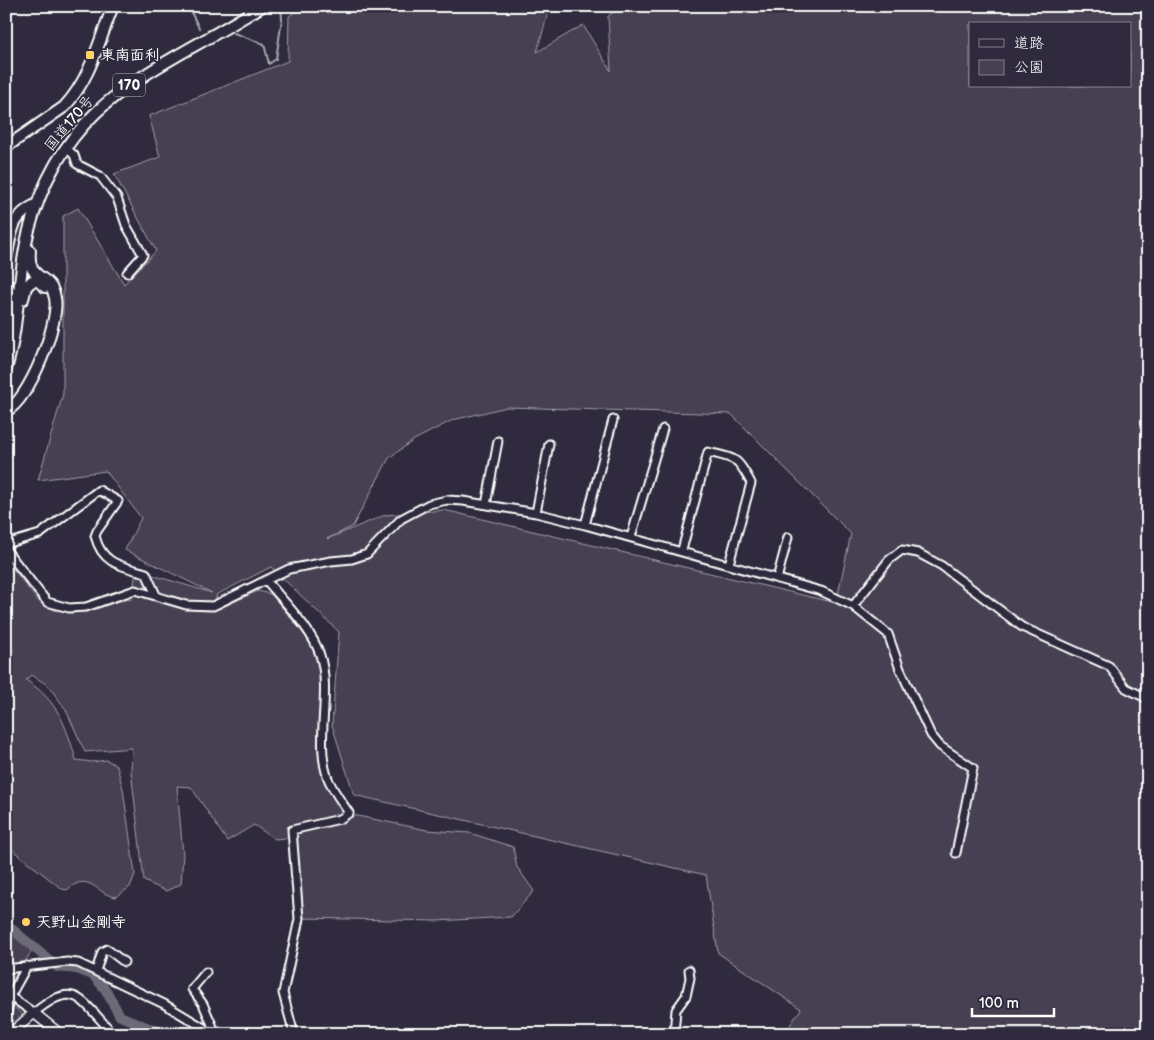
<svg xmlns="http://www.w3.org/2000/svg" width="1154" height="1040" font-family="'Balsamiq Sans','Klee One',sans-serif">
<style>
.green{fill:#464152;stroke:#a2a0a8;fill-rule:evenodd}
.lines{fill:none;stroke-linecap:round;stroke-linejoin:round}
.stream{stroke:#a7a6ad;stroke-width:2}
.river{stroke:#6d6a77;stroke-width:10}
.minor-casing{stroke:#fff;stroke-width:11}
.major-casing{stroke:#fff;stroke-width:12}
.highway-casing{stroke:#fff;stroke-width:14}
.minor{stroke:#2f2a3d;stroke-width:7}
.major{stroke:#2f2a3d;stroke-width:9}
.highway{stroke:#2f2a3d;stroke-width:10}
.poi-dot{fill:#ffd166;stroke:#2f2a3d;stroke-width:2}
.labels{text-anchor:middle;stroke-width:4;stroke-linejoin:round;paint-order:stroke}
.shield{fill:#2f2a3d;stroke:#c1bfc5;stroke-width:1}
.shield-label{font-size:14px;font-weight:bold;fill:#fff}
.poi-label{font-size:15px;font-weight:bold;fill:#fff;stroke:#2f2a3d;text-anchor:start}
.street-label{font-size:15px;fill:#fff;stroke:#2f2a3d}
</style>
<rect width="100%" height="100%" fill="#2f2a3d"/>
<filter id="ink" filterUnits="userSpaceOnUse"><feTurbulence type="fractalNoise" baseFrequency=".02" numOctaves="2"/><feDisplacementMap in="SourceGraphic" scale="10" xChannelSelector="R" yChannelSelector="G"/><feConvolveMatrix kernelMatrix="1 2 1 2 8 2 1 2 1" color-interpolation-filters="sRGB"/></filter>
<g filter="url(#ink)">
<path class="green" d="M303 6H550L537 52 583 25 611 71 608 16 623 6H1148V1034H784L801 1009 718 953 706 875 354 795 332 725 339 632 271 567 216 595 218 609 258 591 271 594 312 644 320 664 321 763 324 781 343 813 427 830 470 833 513 847 517 867 534 891 511 917 436 921 303 918 297 837 275 839 254 825 227 841 191 787 177 786 183 855 181 884 166 891 144 881 131 771 132 748 85 752 66 710 48 685 31 675 26 680C58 701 66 725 76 760L92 762 107 760 117 766 123 789 135 874 130 887 116 897C96 895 90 870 67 890L62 889 6 845V681L9 680 6 679V593L11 566 38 601 56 611 132 599 136 570 212 593 125 550 141 518 106 471 38 480 63 394V216L78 208 124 284 156 251 114 174 160 157 149 116 288 61 289 16ZM970 24H1130V86H970ZM507 407 731 414 851 534 836 603 444 510 385 515 327 539 353 526 389 458 414 440 453 420Z
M6 927 29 944 31 952 24 964 6 967Z
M6 971H21L6 1000Z
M13 1006 24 1016 6 1032 12 1007Z"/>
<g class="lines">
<path class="stream" d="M188 6 199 28
M234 33 264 44 269 64 276 59 282 19 281 6"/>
<path class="river" d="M6 924 57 967 77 969 93 975 105 989 120 1016 149 1028 178 1034"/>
<defs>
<path id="minor" d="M65 147 74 155 77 164 100 176 117 198 126 225 143 255 127 273
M486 505 498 441
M536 513 549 444
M585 525 613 420
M631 537 663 429
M6 544 40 534 99 490 118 501 97 531 95 536C102 564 121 566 146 573L156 595
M6 550 47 602 69 608 86 607 135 590 186 605 213 606 289 569 331 561 352 559 367 554 401 519 429 504 447 500 463 501 536 513 585 525 821 591 853 606 888 634 900 669 931 735 940 746 973 768 956 853
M682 550 708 452C737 459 737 457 751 483L729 564
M777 579 788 537
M266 580C283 601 312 629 320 655 332 693 315 738 327 776 332 790 341 801 349 813L340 819 292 830 299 919 283 993 294 1034
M853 606 889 560 902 550 918 553 942 566 1022 627 1109 666 1126 688 1148 699
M6 969 67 962 78 963 164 1004 214 1034
M96 971 102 952 107 949 124 962
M11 997 34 1013C77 977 81 1002 114 1034
M6 1016 12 993 27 966
M204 1034 213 1027 203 1004 192 989 206 972
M410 1034 411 1032
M674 1034 676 1010 686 996 690 978 689 970"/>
<path id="major" d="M10 1034 34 1013 60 1034"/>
<path id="highway" d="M6 147 64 107C90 80 99 41 113 6
M6 259C12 231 10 217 37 204
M6 283 12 295V306
M23 299 26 287 32 281H38L45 287
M6 369C20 323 17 275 29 230 65 95 157 73 262 6
M6 411C29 401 60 322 55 298 50 271 27 283 30 251"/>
</defs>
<use href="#minor" class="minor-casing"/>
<use href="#major" class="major-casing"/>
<use href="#highway" class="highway-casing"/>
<use href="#minor" class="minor"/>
<use href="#major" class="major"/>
<use href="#highway" class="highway"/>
</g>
</g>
<g class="poi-dot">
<rect x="85" y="50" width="10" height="10" rx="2.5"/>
<circle cx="26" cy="922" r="5"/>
</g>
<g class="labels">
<rect class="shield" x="113" y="73.5" width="32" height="23" rx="4"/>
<g class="shield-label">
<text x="129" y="90">170</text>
</g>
<g class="poi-label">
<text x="100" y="60">東南面利</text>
<text x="36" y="927">天野山金剛寺</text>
</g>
<g class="street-label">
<text transform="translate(69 123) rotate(-50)" y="5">国道170号</text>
</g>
</g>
<rect width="1154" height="1040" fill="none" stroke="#2f2a3d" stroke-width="25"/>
<rect x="12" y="12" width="1129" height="1015" fill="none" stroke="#fff" stroke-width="2" filter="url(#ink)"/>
<rect x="969" y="22" width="162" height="65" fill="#2f2a3d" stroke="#827f8b"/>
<rect x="979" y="39" width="25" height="8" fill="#2f2a3d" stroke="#827f8b"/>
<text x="1014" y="48" font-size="15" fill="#ffffff">道路</text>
<rect x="979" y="60" width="25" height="15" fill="#464152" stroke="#827f8b"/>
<text x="1014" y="72" font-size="15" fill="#ffffff">公園</text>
<path d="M972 1008v8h82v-8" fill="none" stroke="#ffffff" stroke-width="2.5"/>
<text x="979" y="1008" font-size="15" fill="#ffffff" stroke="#2f2a3d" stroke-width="4" paint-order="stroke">100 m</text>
</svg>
